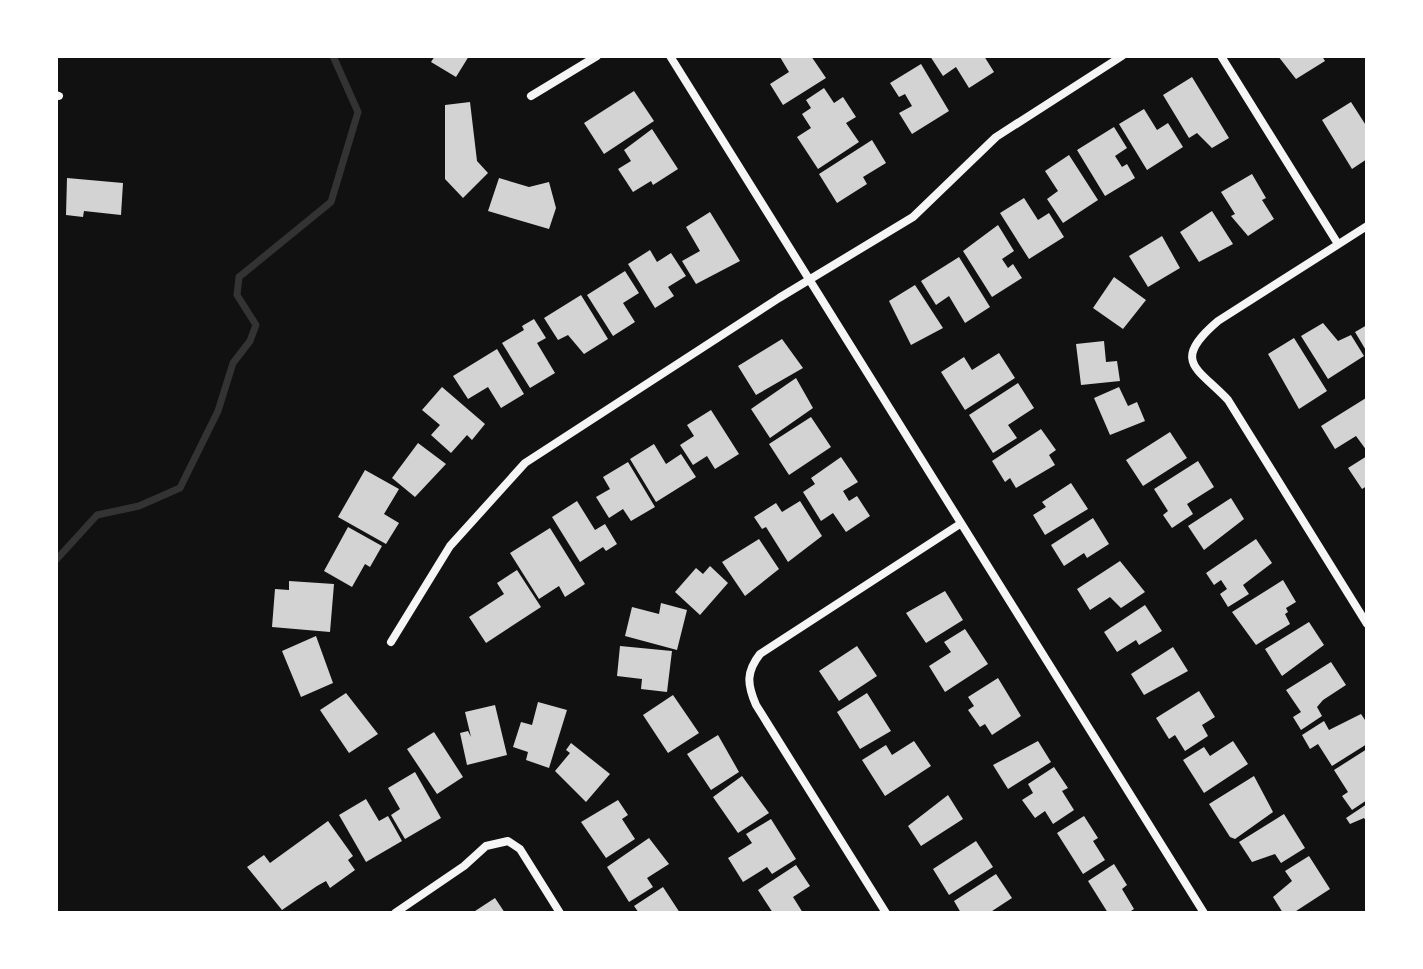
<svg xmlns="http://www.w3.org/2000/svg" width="1423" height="969" font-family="'Sofia Sans Condensed',sans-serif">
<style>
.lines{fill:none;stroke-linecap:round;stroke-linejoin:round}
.stream{stroke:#333;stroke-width:7}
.building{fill:#d3d3d3}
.minor{stroke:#f5f5f5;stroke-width:8}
</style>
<rect width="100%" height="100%" fill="#111"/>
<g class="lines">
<path class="stream" d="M56 560 97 515 139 506 180 488 218 411 233 363 250 341 256 325 237 295 239 277 331 202 358 112 333 56"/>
</g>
<path class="building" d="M435 56H469L456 77 431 62Z
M811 56 826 78 783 105 770 84 789 72 780 57Z
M930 56H984L994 72 969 88 956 67 943 76Z
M1278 56H1322L1325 61 1296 79Z
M921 64 949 111 912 134 899 113 912 106 905 94 899 97 890 83Z
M1192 77 1229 138 1212 148 1197 133 1189 138 1163 95Z
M824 88 834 103 843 97 856 117 846 123 859 142 818 169 797 137 811 128 802 114 811 108 806 100Z
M634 91 654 121 604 154 584 123Z
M470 102 477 161 488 173 463 198 445 179V105Z
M1351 102 1367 127V159L1352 169 1322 120Z
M1144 109 1157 130 1168 123 1183 147 1147 170 1119 124Z
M1114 127 1127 148 1115 156 1122 167 1127 164 1135 178 1105 196 1077 150Z
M652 129 678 169 653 185 651 181 633 192 618 169 631 161 624 150Z
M872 140 886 163 863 177 867 184 837 203 819 174Z
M1069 155 1098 200 1063 223 1047 199 1058 191 1045 171Z
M1252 174 1266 198 1262 200 1274 219 1248 236 1231 216 1235 214 1221 192Z
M67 178 123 183 121 215 84 211 83 217 66 215Z
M499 178 529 187 549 182 556 208 549 229 488 211Z
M1024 198 1038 220 1049 213 1064 237 1029 259 1000 213Z
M1212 211 1233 244 1199 262 1180 232Z
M710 212 740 261 696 284 682 261 700 251 686 227Z
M998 225 1014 251 1002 259 1008 268 1013 264 1022 278 992 297 963 251Z
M1162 236 1180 268 1148 287 1129 256Z
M650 250 657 262 671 253 686 276 668 287 674 296 655 308 628 264Z
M959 257 990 307 965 323 949 296 936 305 921 281Z
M625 271 639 293 623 303 635 322 613 336 587 295Z
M1114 277 1146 300 1123 329 1093 308Z
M915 285 943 328 911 345 889 301Z
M581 295 608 339 584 354 568 335 558 340 544 318Z
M534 319 546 338 537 343 555 373 530 388 502 343 524 330 522 326Z
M1323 323 1338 341 1351 335 1364 356 1328 379 1301 336Z
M1367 325V352L1355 332Z
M1294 338 1327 391 1299 409 1268 354Z
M782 339 803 368 756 395 738 366Z
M1104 341 1106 362 1117 361 1120 381 1081 385 1076 344Z
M497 349 524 394 501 408 488 387 468 399 453 376Z
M999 353 1015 378 965 410 941 372 964 357 972 370Z
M796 378 813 408 770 438 751 409Z
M1018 383 1034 408 1008 425 1017 438 993 453 969 415Z
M442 387 485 424 472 440 467 435 451 453 431 435 440 425 422 410Z
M1119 387 1128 406 1137 402 1145 421 1110 435 1094 398Z
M1366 398 1367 451 1356 436 1335 449 1321 426Z
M711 410 739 454 715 469 707 456 693 465 680 445 694 436 687 425Z
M811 417 831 447 789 475 769 444Z
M1041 429 1056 450 1049 455 1055 465 1016 488 1010 478 1005 482 992 461Z
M1170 432 1187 458 1143 486 1126 460Z
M418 443 446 464 415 497 392 478Z
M654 444 666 464 681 454 696 477 656 502 630 459Z
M1367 456V486L1362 489 1348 468Z
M841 457 858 482 843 491 849 501 857 496 870 516 846 532 833 513 821 521 803 492 815 484 811 478Z
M1198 461 1214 487 1187 504 1193 514 1172 528 1163 515 1168 511 1154 489Z
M628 462 655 507 631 521 623 509 609 518 596 497 610 489 603 477Z
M365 470 399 489 384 514 399 523 386 544 338 517Z
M1071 483 1088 509 1045 535 1033 515 1046 507 1042 502Z
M1231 498 1244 519 1204 550 1188 526Z
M577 501 595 530 605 524 617 544 606 551 603 547 580 562 552 517Z
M800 501 822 536 788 562 766 527 762 529 754 517 776 503 782 512Z
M1093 518 1109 544 1087 558 1084 553 1064 566 1051 545Z
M348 527 382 546 370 567 365 564 352 587 324 571Z
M550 528 585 584 565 597 559 586 539 599 510 553Z
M759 539 779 569 745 596 722 562Z
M1256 539 1272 563 1243 585 1249 594 1228 607 1220 594 1227 589 1221 580 1214 585 1206 573Z
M1120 561 1145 592 1121 608 1110 597 1090 610 1077 589Z
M710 566 728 583 700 615 675 592 696 568 703 574Z
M517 570 541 607 486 643 469 617 504 594 497 583Z
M1283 580 1296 602 1286 608 1288 612 1285 614 1290 624 1256 645 1232 612Z
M289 581 334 584 330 632 272 627 275 589 289 590Z
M945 591 963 620 926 643 906 613Z
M661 603 687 610 677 650 625 636 632 607 659 614Z
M1145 605 1162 631 1139 645 1136 640 1117 652 1104 632Z
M1309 622 1324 645 1282 676 1265 649Z
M965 629 988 664 945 692 929 666 951 652 944 642Z
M316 636 333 683 301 697 282 651Z
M620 646 672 651 667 692 641 689 642 679 617 676Z
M857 646 877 676 839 701 819 671Z
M1173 647 1188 671 1144 695 1131 674Z
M1331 662 1346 685 1323 700 1317 707 1322 716 1301 730 1293 717 1301 712 1286 690Z
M998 678 1021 716 992 735 985 724 980 727 968 710 974 706 968 697Z
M1199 691 1215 717 1202 725 1208 736 1185 751 1175 735 1169 739 1156 718Z
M346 693 378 734 349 753 320 710Z
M867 693 891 731 860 749 837 712Z
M673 695 699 733 668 753 643 715Z
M538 702 567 710 549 768 526 760 528 752 513 747 521 722 532 725Z
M495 705 507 755 467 765 460 733 468 731 471 737 465 712Z
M1361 714 1367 723V744L1332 766 1318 744 1310 749 1302 735 1324 721 1329 730Z
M434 732 463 777 437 794 407 749Z
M718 735 739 772 711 790 687 754Z
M914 741 931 766 885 796 862 760 886 745 892 755Z
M1038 741 1051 762 1008 789 993 765Z
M1233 741 1248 764 1204 793 1183 760 1204 747 1210 756Z
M571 743 610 774 586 802 555 771 570 753 566 750Z
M1367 749V800L1352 810 1342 796 1348 792 1334 770Z
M1054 767 1068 788 1062 791 1074 810 1053 824 1045 811 1035 818 1022 800 1033 793 1028 784Z
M415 772 441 818 405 839 391 815 400 809 388 788Z
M742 776 769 813 738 833 713 797Z
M1254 776 1273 812 1235 839 1230 837 1209 804Z
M948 795 963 819 921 846 908 826Z
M366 799 379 821 388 816 402 841 366 862 339 815Z
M618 800 628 815 622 819 635 839 606 858 581 822Z
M1367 804V822L1364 818 1350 824 1346 818Z
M1284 814 1305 848 1281 863 1275 854 1252 862 1239 842Z
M1084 816 1098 838 1093 841 1105 860 1083 874 1057 833Z
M771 819 796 859 772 874 767 867 743 882 728 858 752 843 746 834Z
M328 821 353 856 348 860 355 870 330 888 326 881 317 886 282 910 247 867 264 855 270 863Z
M649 838 669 864 647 878 653 887 629 902 607 867Z
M976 841 993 867 949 895 933 869Z
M1309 856 1330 889 1293 913H1283L1273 897 1292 881 1285 871Z
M1114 864 1127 885 1122 889 1134 909 1128 913H1108L1088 881Z
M796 865 810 886 793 897 803 913H773L758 890Z
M996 874 1012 898 989 913H961L954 901Z
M663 887 680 913H639L634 906Z
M495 898 505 913H472Z"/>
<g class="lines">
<path class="minor" d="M670 56 1204 913
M1221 56 1338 244
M56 95 59 96
M531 96 597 56
M1367 226 1218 321C1170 362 1198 368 1228 400L1367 624
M391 642 450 546 525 463 779 298 913 217 996 137 1122 56
M395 913 464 866 486 846 508 841 520 849 560 913
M886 913 756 705C747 684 746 672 760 654L960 524"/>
</g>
<rect width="1423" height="969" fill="none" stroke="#ffffff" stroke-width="116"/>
</svg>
